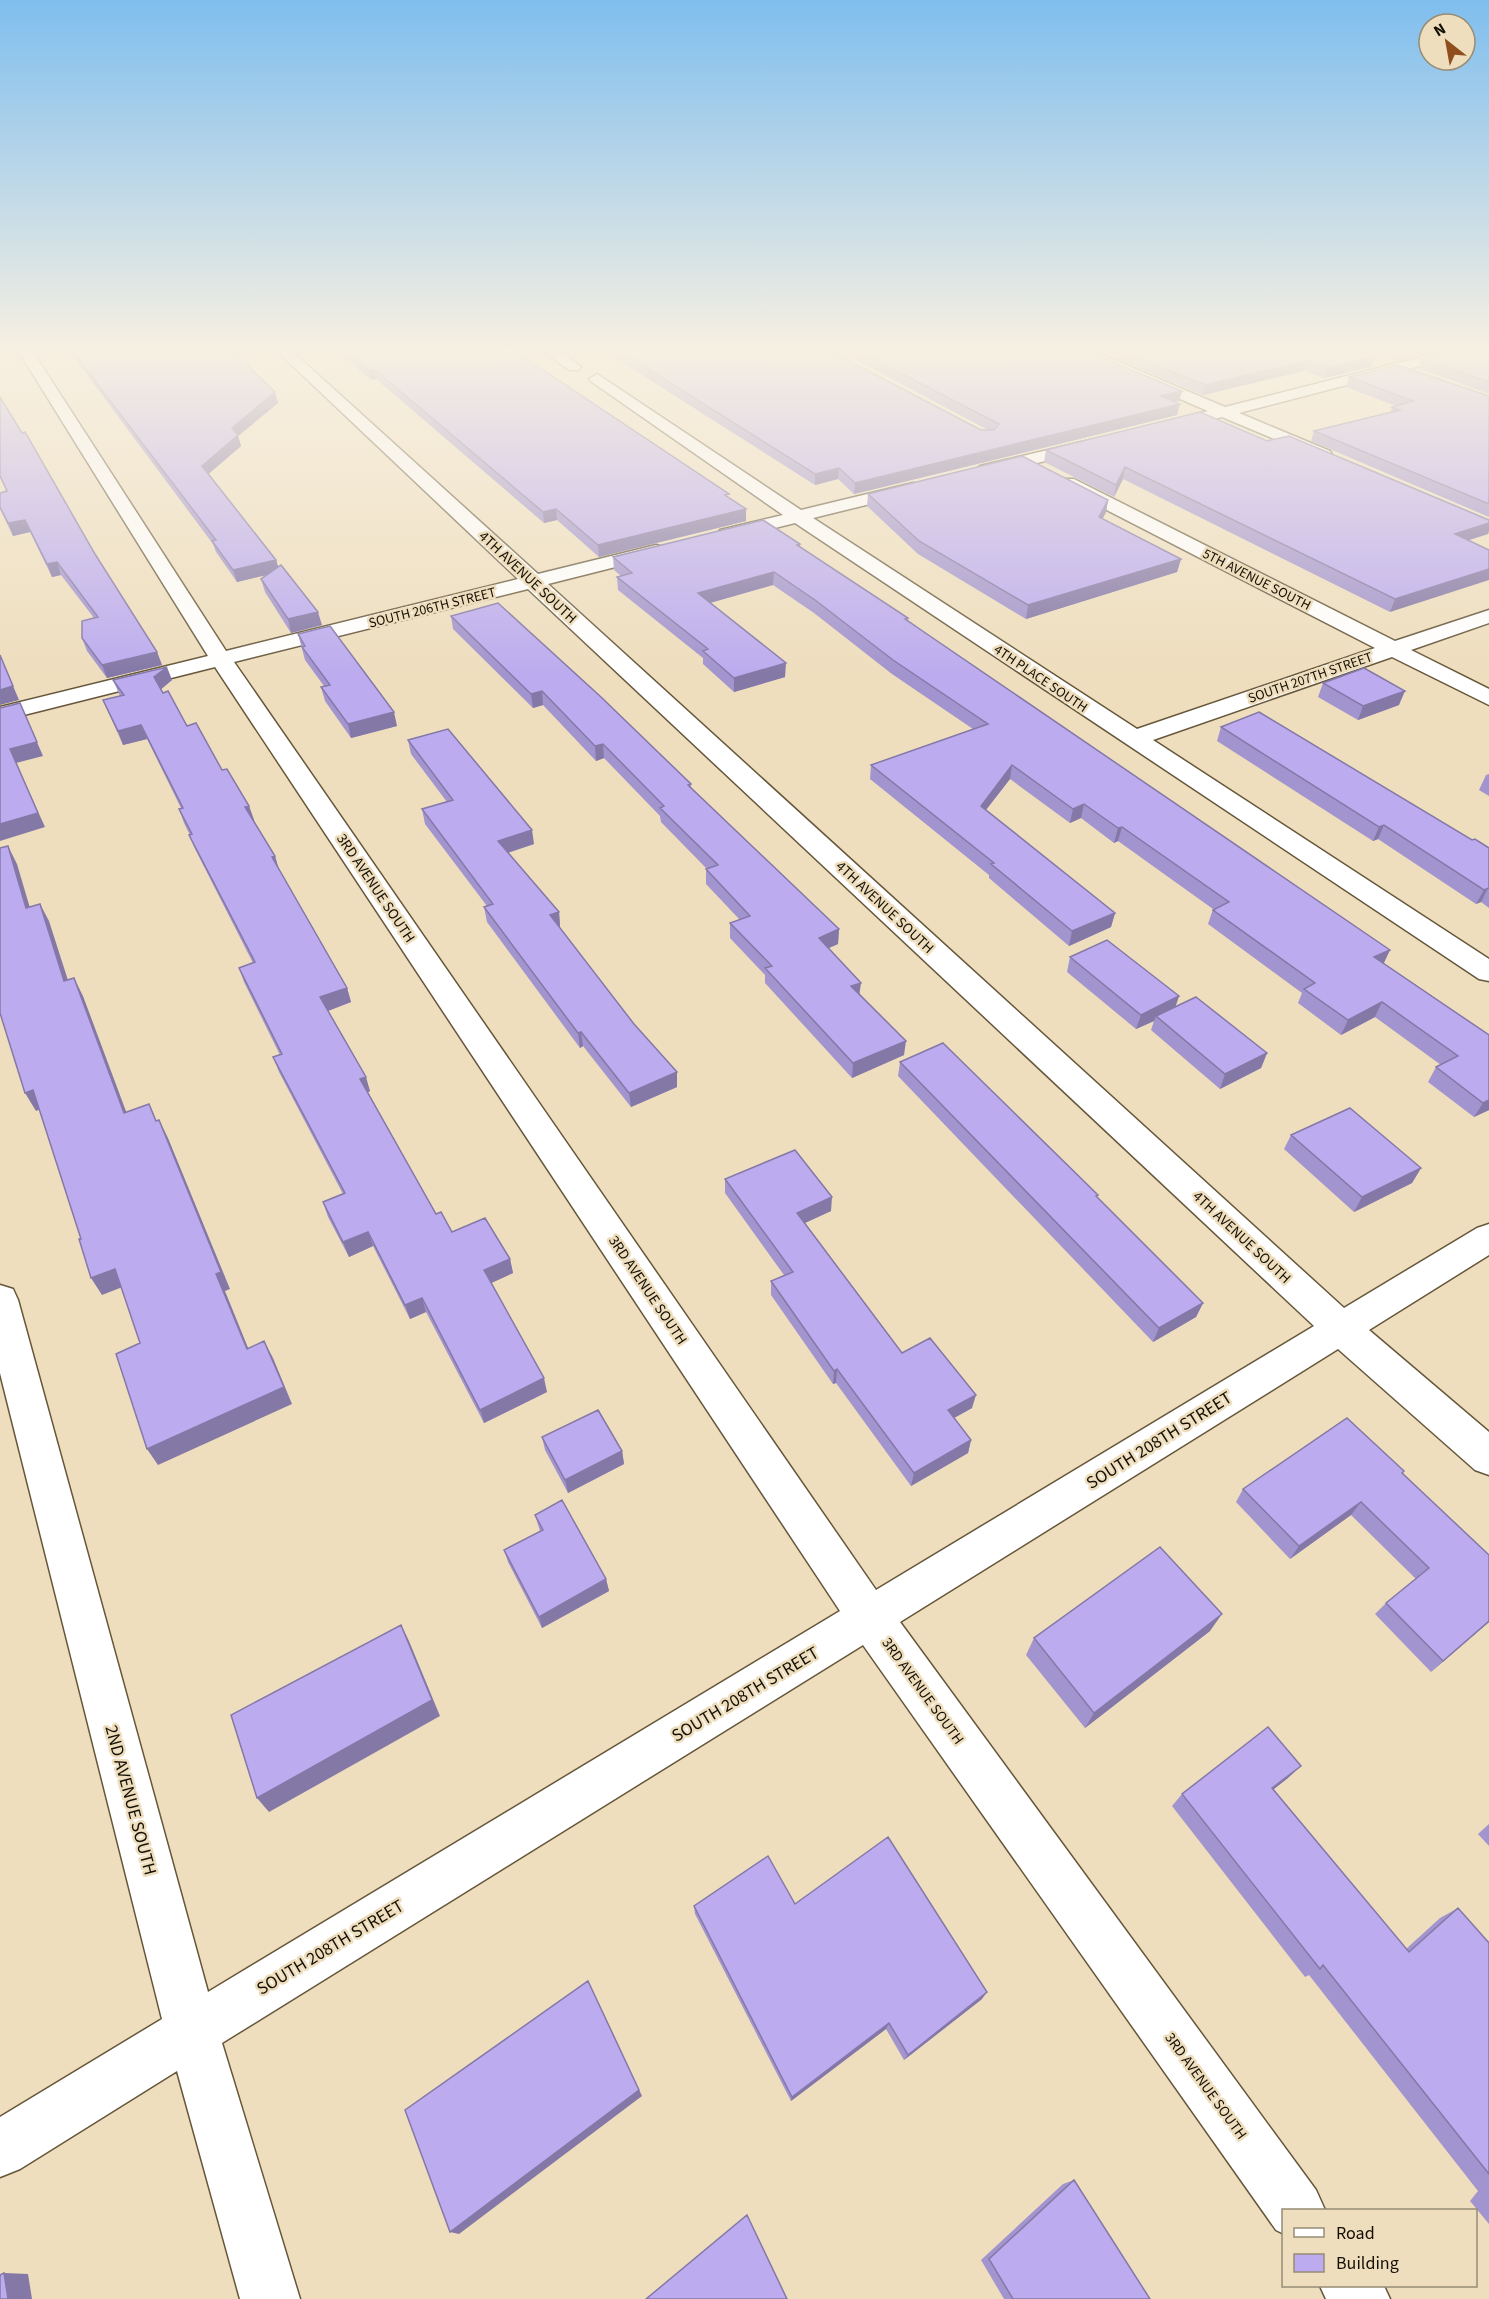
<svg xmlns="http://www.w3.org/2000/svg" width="1489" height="2299" font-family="'Source Sans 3',sans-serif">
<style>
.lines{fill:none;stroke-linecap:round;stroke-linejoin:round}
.minor-casing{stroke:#66573b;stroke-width:3}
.minor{fill:#fff;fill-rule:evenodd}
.wall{fill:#a294ce}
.shaded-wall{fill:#8478a7}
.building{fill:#bcacef;stroke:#8478a7;stroke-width:1.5}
.labels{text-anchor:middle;stroke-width:5;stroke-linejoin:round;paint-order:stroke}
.far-street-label{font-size:14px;fill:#151005;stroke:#eedebe}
.street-label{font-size:15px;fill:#151005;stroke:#eedebe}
.near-street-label{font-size:18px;fill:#151005;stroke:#eedebe}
</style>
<rect width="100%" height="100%" fill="#eedebe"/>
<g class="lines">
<defs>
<path id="minor" d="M19 352H33L226 651 518 579 278 352H293L538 574 656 545 663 547 666 551 663 555 548 584 1344 1308 1477 1228 1489 1224V1255L1369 1330 1489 1432V1475L1475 1470 1338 1349 900 1622 1316 2190 1325 2210H1284V2234L1276 2230 863 1645 222 2043 300 2299H240L177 2071 20 2169 0 2177V2117L162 2019 0 1373V1285L13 1289 18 1300 208 1992 840 1611 215 667 0 721V707L208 656ZM528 589 1314 1326 876 1590 234 662Z
M544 352H561L581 367 579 370H569Z
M1076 352H1095L1225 407 1441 352H1464L1462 355 1239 413 1330 451 1332 455 1330 459 1324 460 1222 417 1164 432 1158 430 1156 427 1158 424 1208 411 1078 355Z
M597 374 801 510 913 483 919 484 922 488 919 492 813 518 1137 729 1375 648 1062 487 1059 483 1062 479H1074L1395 641 1489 610V623L1411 650 1489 689V705L1392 657 1153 740 1489 959V981L1479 979 795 523 727 540 720 538 718 534 720 530 783 515 592 382 589 379Z
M1090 440 1098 445 1096 449 986 475 977 470 980 466Z
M1320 2286H1384L1390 2299H1326Z"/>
</defs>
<use href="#minor" class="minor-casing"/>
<use href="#minor" class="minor"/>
</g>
<path class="wall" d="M70 352H240L235 353 275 392 278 403 238 436 241 446 208 474 276 560 278 567 322 625 291 633 265 592 261 579 268 574 237 582 216 552 213 544Z
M337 352H516L729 498 746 521 599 557 557 520 544 523 376 379 371 380Z
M606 352H832L981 430H988L841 352H1089L1182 391 1179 401 1175 402 1177 415 854 494 838 479 815 485Z
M1100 352H1360L1374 357 1371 367 1324 378 1304 371 1203 395Z
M1370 352H1432L1396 361Z
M1489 352V394L1418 368 1421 359Z
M1349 377 1489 396V517L1311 441 1314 431 1391 412 1392 407 1396 406 1346 387Z
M0 397 95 554 157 652 162 665 107 678 87 651 82 638 94 618 61 575 52 577 30 532 13 536 0 509V493L7 492 0 477Z
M1267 441 1489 520V531L1488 534 1469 540 1390 612 1123 479 1114 497 1044 462 1046 450Z
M868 494 1108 500 1106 512 1102 519 1181 559 1177 572 1026 619 918 554 867 506Z
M800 544V547L908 618V620L1384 963 1489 1035V1110L1474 1117 1428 1082 1436 1067 1441 1065 1375 1017 1341 1035 1298 1003 1302 993 1208 924 1213 909 1118 841 1114 843 1081 818 1070 823 1010 779 986 810 1115 913 1111 927 1069 946 989 878V875L870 779 871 765 973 729 892 674 814 613 773 585 710 603 785 677 734 692 703 664V658L618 590 617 577 621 576 614 570 613 557Z
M451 616 691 784V788L839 929 838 944 828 948 860 994 904 1055 852 1078 765 983V975L730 938V923L740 920 706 884V869H707L661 822 660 816 604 758 596 761 543 705 533 708 453 629Z
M298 634 397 726 351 738 325 701 321 687 324 686 305 660Z
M113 680H172L161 689 163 693 249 806 254 820H253L275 856 279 869 347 988 351 1002 328 1011 370 1091 368 1092 436 1214 452 1232 510 1259 513 1273 491 1283 547 1392 484 1423 426 1312 410 1319 373 1246 349 1257 328 1217 323 1202 343 1194 279 1072 273 1057 280 1055 244 982 239 968 253 963 195 849 189 835H190L184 823 179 809 181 808 147 739 123 745 103 700 120 696Z
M1323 683 1399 705 1358 720 1318 697Z
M1221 727 1489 848V908L1481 902 1476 904 1378 839 1373 841 1217 741Z
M408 740 534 844 508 853 559 912 560 926 559 927 677 1087 631 1107 583 1046 580 1048 487 922 484 907 487 906 425 824 422 809 447 802 411 754Z
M1489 774V796L1479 790 1486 775Z
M1070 957 1179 996 1175 1007 1267 1053 1261 1068 1220 1089 1151 1030 1154 1021 1136 1029 1067 972Z
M900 1062 1098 1195 1097 1198 1203 1303 1196 1317 1153 1342 898 1076Z
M1291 1135 1421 1168 1412 1183 1354 1212 1284 1149Z
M725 1179 831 1211 805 1223 902 1353 972 1408 954 1418 971 1440 968 1453 911 1486 836 1383 833 1384 771 1295V1281L784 1275 725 1193Z
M542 1437 622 1451 624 1464 568 1493 545 1450Z
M1404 1471 1402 1474 1489 1622 1431 1672 1375 1614 1386 1603 1416 1579 1351 1515 1290 1559 1236 1502 1243 1489Z
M535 1515 606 1579 609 1591 542 1628 508 1562 504 1550 540 1531Z
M1210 1631 1085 1728 1026 1655 1034 1638Z
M1288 1778 1273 1789 1406 1949 1440 1918 1458 1908 1489 1943V2224L1470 2201 1478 2191 1309 1975 1305 1977 1172 1806 1182 1794Z
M1489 1824V1846L1478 1834Z
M694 1906 982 1999 904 2060 886 2029 791 2101 695 1914Z
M1074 2180 1150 2299H1004L981 2260 1063 2184Z"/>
<path class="shaded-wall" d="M1399 352H1432L1396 361Z
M1374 357 1371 367 1324 378 1327 368Z
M1307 361 1304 371 1203 395 1205 385Z
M374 369 376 379 371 380 369 370Z
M1182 391 1179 401 1159 406 1161 396Z
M275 392 278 403 238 436 241 446 205 477 202 466 232 428Z
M1180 404 1177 415 854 494 855 483Z
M1125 467 1123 479 1114 497 1116 485Z
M839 468 838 479 815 485V474Z
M1108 500 1106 512 1097 530 1099 517Z
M556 509 557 520 544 523 543 512Z
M746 509V521L599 557 598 545Z
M25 520 30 532 13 536 8 523Z
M1489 523V531L1488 534 1450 546 1455 534Z
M1181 559 1177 572 1026 619 1028 605Z
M276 560 280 572 237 582 233 570Z
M57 562 61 575 52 577 47 564Z
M1489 569V580L1390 612 1395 599Z
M774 572 773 585 699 606 698 593Z
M318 612 322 625 291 633 288 619Z
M157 652 162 665 107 678 102 665Z
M3 662 19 700 0 705V690Z
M786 663 785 677 734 692V678Z
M167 667 172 680 159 691 154 677Z
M542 691 543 705 533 708 531 694Z
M1405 691 1399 705 1358 720 1363 706Z
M20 703 43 756 16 763 45 827 0 841V824L10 749Z
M394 712 397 726 351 738 348 724Z
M141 725 147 739 123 745 118 731Z
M603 744 604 758 596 761 595 746Z
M1012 765 1010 779 978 820 981 806Z
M1084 804 1081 818 1070 823 1073 809Z
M249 806 254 820 250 821 245 807Z
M1384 825 1378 839 1373 841 1379 827Z
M1122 827 1118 841 1114 843 1118 828Z
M532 830 534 844 500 855 498 841Z
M8 846 17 864 35 925 26 908Z
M275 856 279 871 272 857Z
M1488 888 1481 902 1476 904 1484 890Z
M40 904 49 921 74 999 64 981Z
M559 912 560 926 552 929 550 915Z
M1115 913 1111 927 1069 946 1072 931Z
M839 929 838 944 818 953 819 938Z
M1390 950 1383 965 1374 957Z
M74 978 83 996 133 1130 124 1113Z
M861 983 859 997 851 986Z
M347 988 351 1002 325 1012 320 997Z
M1179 996 1174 1011 1156 1016 1154 1021 1136 1029 1141 1015Z
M1382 1002 1375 1017 1341 1035 1348 1020Z
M581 1032 583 1046 580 1048 578 1033Z
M906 1041 904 1055 852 1078 853 1063Z
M1267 1053 1261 1068 1220 1089 1225 1074Z
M677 1072V1087L631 1107 629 1093Z
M366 1077 370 1091 365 1094 360 1079Z
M33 1090 43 1108 36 1111 25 1093Z
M1489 1100V1110L1474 1117 1483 1103Z
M159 1120 168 1138 230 1289 225 1291 255 1365 247 1349 216 1274Z
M1421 1168 1412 1183 1354 1212 1362 1197Z
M832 1197 831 1211 796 1227 797 1213Z
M368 1232 373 1246 349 1257 343 1242Z
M510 1259 513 1273 487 1285 484 1270Z
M115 1269 125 1286 102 1295 91 1278Z
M422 1298 426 1312 410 1319 405 1305Z
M1203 1303 1196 1317 1153 1342 1159 1328Z
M264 1341 273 1358 292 1404 158 1465 147 1449Z
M837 1369 836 1383 833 1384 834 1371Z
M544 1378 547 1392 484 1423 480 1410Z
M976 1395 972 1408 945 1423 948 1410Z
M971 1440 968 1453 911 1486 914 1473Z
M622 1451 624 1464 568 1493 565 1480Z
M1361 1502 1351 1515 1290 1559 1299 1546Z
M606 1579 609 1591 542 1628 539 1617Z
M1222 1614 1210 1631 1085 1728 1094 1713Z
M1489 1621V1622L1431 1672 1443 1661Z
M401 1625 409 1641 440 1716 269 1812 257 1798Z
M1301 1766 1288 1778 1260 1800 1272 1788Z
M588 1981 642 2096 459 2234 450 2232Z
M987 1992 982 1999 904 2060 908 2055Z
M889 2023 886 2029 791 2101 792 2097Z
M4 2273 28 2274 32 2299H8Z"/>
<path class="building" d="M73 352H234L275 392 232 428 238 435 202 466 276 560 233 570 212 541 216 540Z
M347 352H516L729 494 725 495 746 509 598 545 556 509 543 512 374 369 369 370Z
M621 352H832L981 430H994L999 424 860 352H1089L1182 391 1161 396 1180 404 855 483 839 468 815 474Z
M1125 352H1360L1374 357 1327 368 1307 361 1205 385Z
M1449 352H1489V382L1421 359Z
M1397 365 1489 396V504L1314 431 1400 410 1392 407 1413 401 1349 377Z
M0 397 22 433 25 432 95 554 157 652 102 665 82 638V621L98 617 57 562 47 564 25 520 8 523 0 507V493L7 491 0 476Z
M1200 412 1267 441 1289 436 1489 520V523L1455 534 1489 550V569L1395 599 1125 467 1116 485 1046 450Z
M1022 456 1108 500 1099 517 1181 559 1028 605 919 541 868 494Z
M763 520 800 544 797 545 908 618 905 619 1390 950 1374 957 1489 1035V1100L1483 1103 1436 1067 1458 1056 1382 1002 1348 1020 1304 989 1315 983 1213 910 1229 902 1122 827 1118 828 1084 804 1073 809 1012 765 981 806 1115 913 1072 931 991 864 994 863 871 765 988 724 893 660 815 600 774 572 698 593 786 663 734 678 703 651 708 649 617 577 632 573 613 557Z
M281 565 318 612 288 619 261 579Z
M498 603 601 697 691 784 688 785 839 929 819 938 861 983 851 986 906 1041 853 1063 765 968 772 966 730 923 750 916 706 869 718 865 660 808 664 806 603 744 595 746 542 691 531 694 451 616Z
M330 626 394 712 348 724 321 687 330 685 302 647 305 646 298 634Z
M0 655 13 686 0 690Z
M167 667 154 677 163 693 168 691 187 726 196 723 222 770 227 769 249 806 245 807 275 856 272 857 347 988 320 997 366 1077 360 1079 436 1214 441 1212 452 1232 485 1218 510 1259 484 1270 544 1378 480 1410 422 1298 405 1305 368 1232 343 1242 323 1202 345 1193 273 1057 282 1054 239 968 255 962 189 835 192 834 179 809 183 808 141 725 118 731 103 700 124 695 113 680Z
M1364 668 1405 691 1363 706 1323 683Z
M20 703 37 742 10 749 38 813 0 824V708Z
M1259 712 1472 840 1475 839 1489 848V888L1484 890 1384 825 1379 827 1221 727Z
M448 729 532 830 498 841 559 912 550 915 634 1024 677 1072 629 1093 581 1032 578 1033 484 907 493 904 422 809 453 800 408 740Z
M8 846 26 908 40 904 64 981 74 978 124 1113 149 1104 156 1121 159 1120 221 1272 216 1274 247 1349 264 1341 284 1387 147 1449 116 1354 140 1343 115 1269 91 1278 79 1239H81L33 1090 25 1093 0 1013V848Z
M1107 940 1179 996 1141 1015 1070 957Z
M1196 997 1267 1053 1225 1074 1156 1016Z
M943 1043 1098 1195 1096 1196 1203 1303 1159 1328 900 1062Z
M1350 1108 1421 1168 1362 1197 1291 1135Z
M795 1150 832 1197 797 1213 902 1353 930 1338 976 1395 948 1410 971 1440 914 1473 837 1369 834 1371 771 1281 793 1272 725 1179Z
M598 1410 622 1451 565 1480 542 1437Z
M1347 1418 1404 1471 1402 1473 1489 1555V1621L1443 1661 1386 1603 1429 1568 1361 1502 1299 1546 1243 1489Z
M562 1500 606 1579 539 1617 504 1550 543 1530 535 1515Z
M1160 1547 1222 1614 1094 1713 1034 1638Z
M401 1625 432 1700 257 1798 231 1715Z
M1268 1727 1301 1766 1272 1788 1409 1952 1458 1908 1489 1943V2174L1323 1965 1320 1969 1182 1794Z
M888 1837 987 1992 908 2055 889 2023 792 2097 694 1906 768 1856 795 1904Z
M588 1981 639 2090 450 2232 405 2110Z
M1074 2180 1150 2299H1013L989 2259Z
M747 2215 787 2299H646Z
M4 2273 8 2299H0V2275Z"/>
<linearGradient id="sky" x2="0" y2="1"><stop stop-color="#7fbeee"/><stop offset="0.52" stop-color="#f7f0e2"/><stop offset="1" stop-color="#f7f0e2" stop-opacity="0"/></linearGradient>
<rect width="1489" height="674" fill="url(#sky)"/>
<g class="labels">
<g class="far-street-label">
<text transform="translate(1257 579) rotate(27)" y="5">5TH AVENUE SOUTH</text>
<text transform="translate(432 607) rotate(-14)" y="5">SOUTH 206TH STREET</text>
<text transform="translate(1310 677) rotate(-19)" y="5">SOUTH 207TH STREET</text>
<text transform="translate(1041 678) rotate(34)" y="5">4TH PLACE SOUTH</text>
</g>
<g class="street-label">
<text transform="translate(528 577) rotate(43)" y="5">4TH AVENUE SOUTH</text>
<text transform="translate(376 888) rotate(56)" y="5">3RD AVENUE SOUTH</text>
<text transform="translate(885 907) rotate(43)" y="5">4TH AVENUE SOUTH</text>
<text transform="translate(1242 1237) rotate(43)" y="5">4TH AVENUE SOUTH</text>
<text transform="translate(648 1290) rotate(56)" y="5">3RD AVENUE SOUTH</text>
<text transform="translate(923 1691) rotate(54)" y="5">3RD AVENUE SOUTH</text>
<text transform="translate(1206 2086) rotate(54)" y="5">3RD AVENUE SOUTH</text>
</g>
<g class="near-street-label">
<text transform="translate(1159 1440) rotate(-32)" y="6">SOUTH 208TH STREET</text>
<text transform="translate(745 1694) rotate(-31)" y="6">SOUTH 208TH STREET</text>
<text transform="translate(131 1800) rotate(75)" y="6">2ND AVENUE SOUTH</text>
<text transform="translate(330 1947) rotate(-31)" y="6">SOUTH 208TH STREET</text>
</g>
</g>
<rect x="1282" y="2209" width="195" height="78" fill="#eedebe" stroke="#978c74" stroke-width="1.5"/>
<rect x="1294" y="2228" width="30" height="9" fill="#ffffff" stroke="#978c74" stroke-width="1.5"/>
<text x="1336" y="2239" font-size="18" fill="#151005">Road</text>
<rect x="1294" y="2254" width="30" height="18" fill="#bcacef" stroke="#978c74" stroke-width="1.5"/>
<text x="1336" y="2269" font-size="18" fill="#151005">Building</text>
<g transform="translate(1447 42) rotate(329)"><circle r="28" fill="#eedebe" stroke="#978c74" stroke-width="1.5"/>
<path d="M0-4.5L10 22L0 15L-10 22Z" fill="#904e1d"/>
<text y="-9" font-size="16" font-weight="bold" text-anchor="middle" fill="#151005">N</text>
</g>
</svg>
